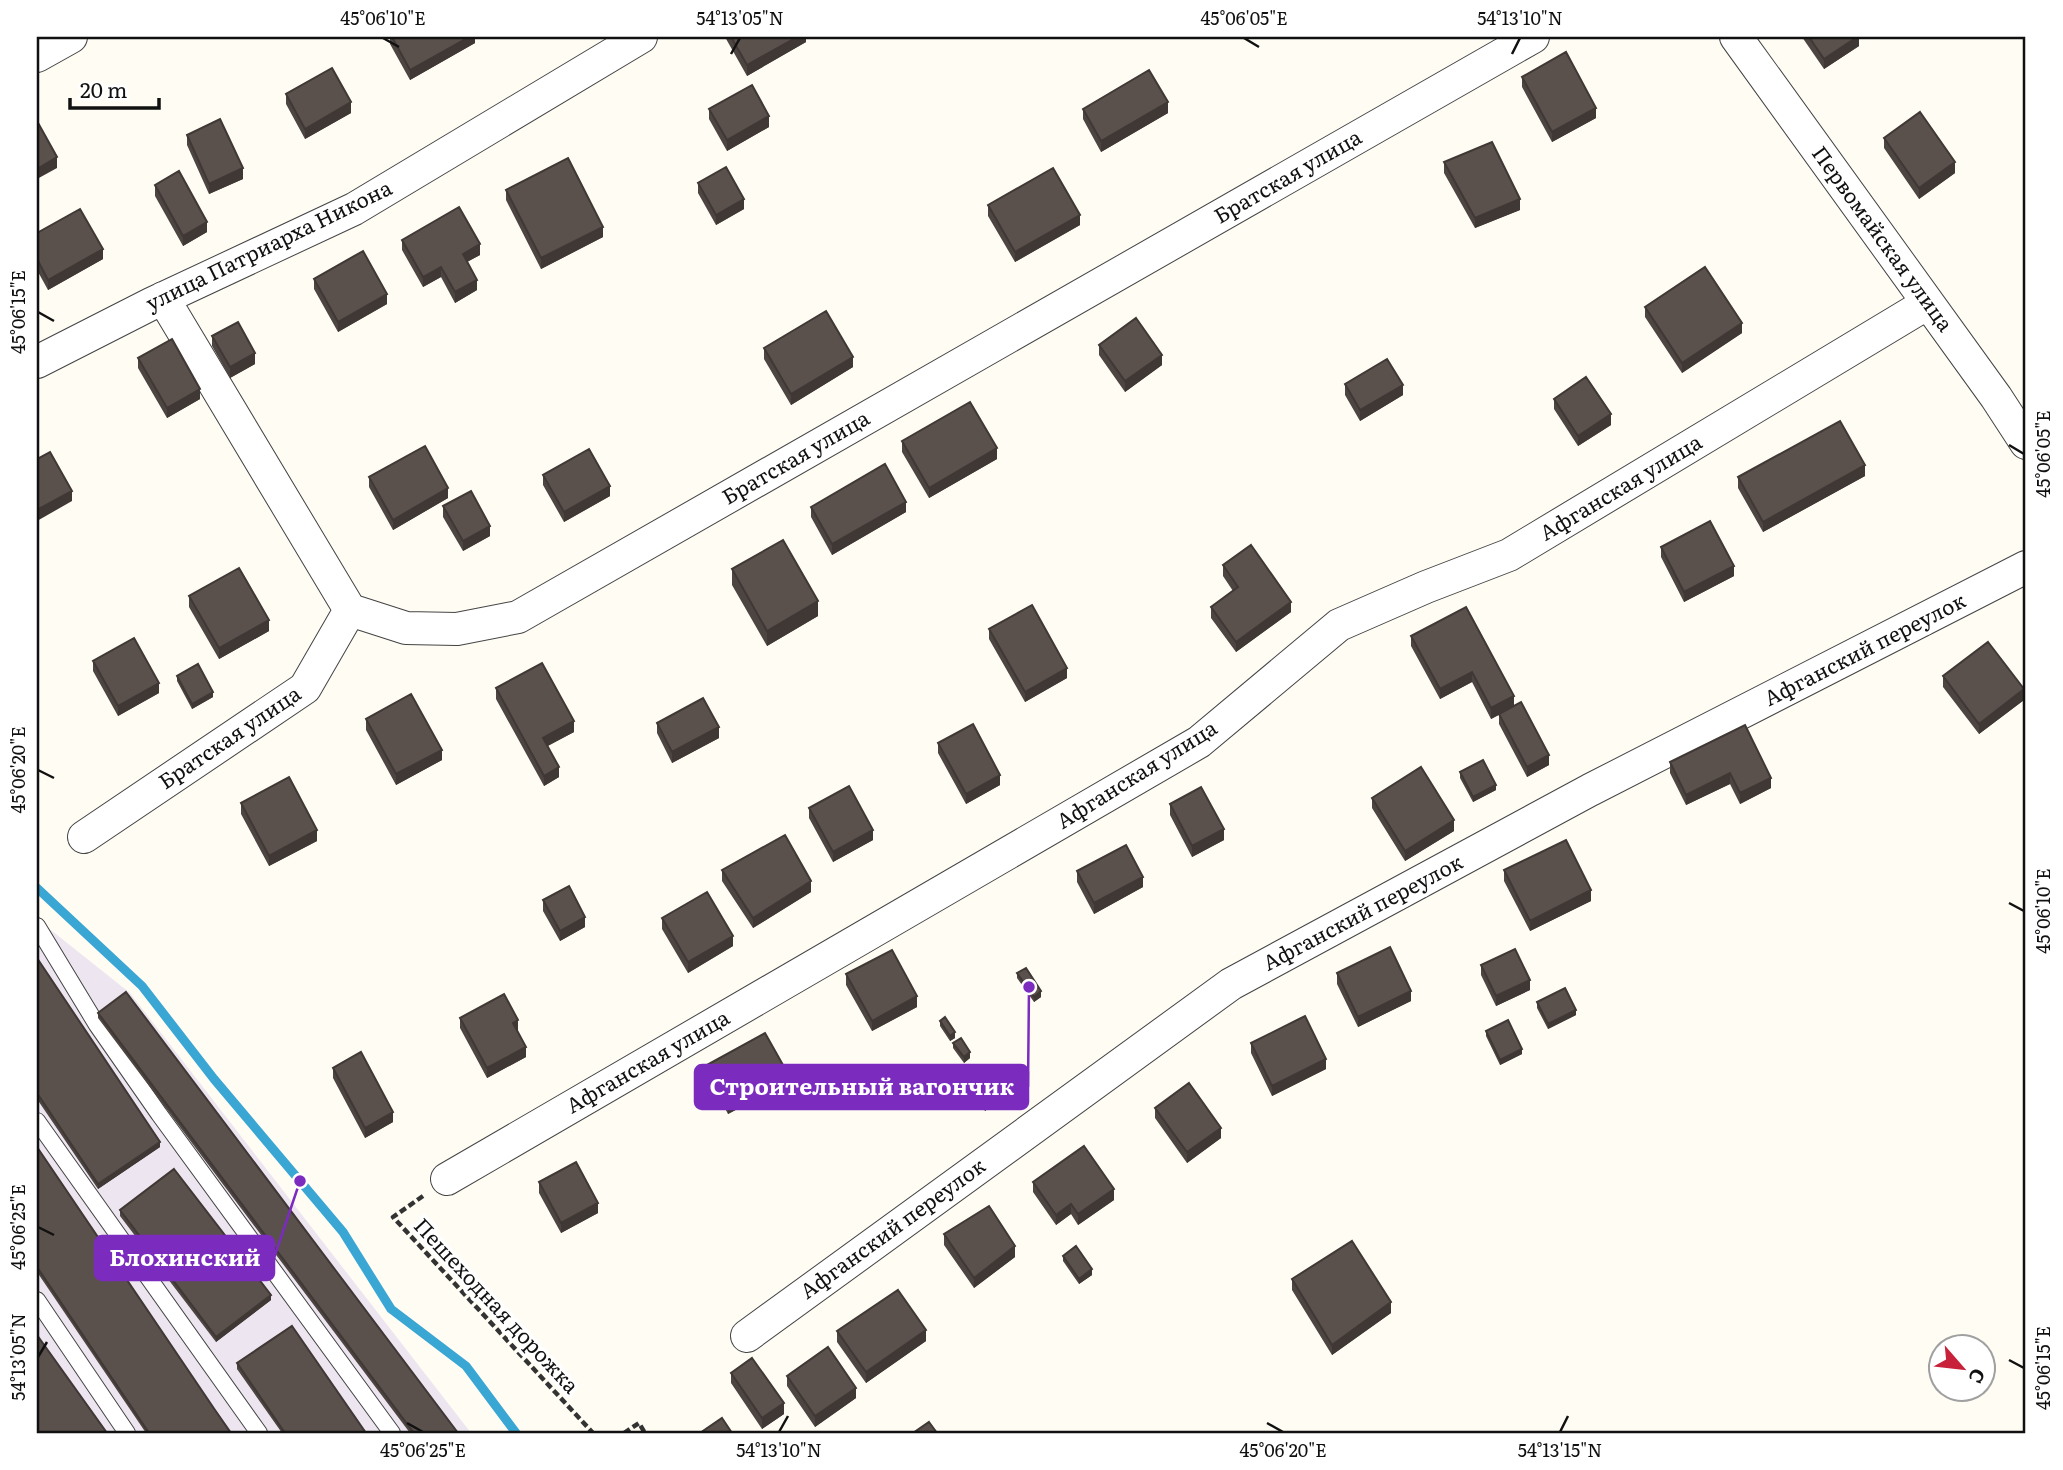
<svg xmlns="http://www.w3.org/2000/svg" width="2063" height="1470" font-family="Literata,serif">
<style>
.industrial{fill:#ede5ef}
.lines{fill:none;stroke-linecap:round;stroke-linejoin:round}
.stream{stroke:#3aa6d3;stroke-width:9}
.lane-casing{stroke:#444;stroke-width:18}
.street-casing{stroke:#444;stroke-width:34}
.path{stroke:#333;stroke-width:4.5;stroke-dasharray:7 3.5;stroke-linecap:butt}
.lane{stroke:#fff;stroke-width:16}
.street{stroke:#fff;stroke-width:32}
.wall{fill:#4d4541}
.shaded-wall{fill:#3f3835}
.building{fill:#5a504c;stroke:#3f3835;stroke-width:2}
.ticks{fill:none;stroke:#111;stroke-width:2.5}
.labels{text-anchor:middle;stroke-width:7;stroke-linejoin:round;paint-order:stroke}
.street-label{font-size:21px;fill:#111;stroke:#fff}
.leader{fill:none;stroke:#7b2cbf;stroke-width:2.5}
.callout-dot{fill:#7b2cbf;stroke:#fff;stroke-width:2.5}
.callout{fill:#7b2cbf;stroke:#7b2cbf;stroke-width:2.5}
.callout-label{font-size:23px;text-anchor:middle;font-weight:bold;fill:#fff}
.neatline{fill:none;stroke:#111;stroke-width:2.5}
.ticks-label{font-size:18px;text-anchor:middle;fill:#111}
</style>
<rect width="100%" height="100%" fill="#fffcf4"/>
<path class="industrial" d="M37 919 130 993 471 1433H37Z"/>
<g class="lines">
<path class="stream" d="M37 888 142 986 214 1079 343 1232 391 1309 466 1366 516 1433"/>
<defs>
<path id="lane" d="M37 926 97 1025 159 1114 392 1433
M37 1121 259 1433
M37 1300 127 1433"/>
<path id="street" d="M1736 37 1996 397 2026 443
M37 56 71 37
M163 298 350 610
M37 362 151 304 354 209 641 37
M84 837 305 688 350 610 406 628 457 629 518 617 1533 37
M447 1179 1199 742 1339 625 1426 587 1509 555 1928 303
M747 1336 1231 984 1590 790 2026 567"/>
</defs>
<use href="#lane" class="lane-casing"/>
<use href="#street" class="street-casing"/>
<path class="path" d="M423 1196 393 1217 593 1433
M624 1433 639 1423 645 1433"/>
<use href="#lane" class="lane"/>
<use href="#street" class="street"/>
</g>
<path class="wall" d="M390 37H475V43L410 80 390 44Z
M725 37H806V42L747 76Z
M1802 37H1859V46L1824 69Z
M1522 77 1596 118 1552 142 1522 87Z
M286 94 351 113 305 139 286 104Z
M709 109 769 127 727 151 709 119Z
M1083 109 1168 113 1101 152 1083 119Z
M187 135 243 179 209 194 187 145Z
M1884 138 1955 173 1919 199 1884 148Z
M1444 162 1520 210 1475 228 1444 173Z
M698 183 744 209 716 225 698 193Z
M155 185 207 232 183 246 155 196Z
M506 190 603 237 541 269 506 200Z
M988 205 1080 225 1015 262 988 216Z
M37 233 103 259 48 290 37 270Z
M402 240 480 255 467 262 477 290 455 303 441 277 423 287 402 250Z
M314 279 387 304 338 332 314 289Z
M1645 307 1742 333 1682 373 1645 317Z
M212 336 255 364 230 378 212 346Z
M1099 345 1162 365 1125 392 1099 355Z
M764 348 853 367 791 405 764 359Z
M138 358 200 399 167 418 138 368Z
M1345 384 1403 395 1360 421 1345 395Z
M1554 399 1611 425 1578 446 1554 409Z
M902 441 997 459 929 498 902 452Z
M543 475 610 496 564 522 543 485Z
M1865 476 1763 532 1738 488V477Z
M369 477 448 498 393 530 369 487Z
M443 506 490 536 463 551 443 517Z
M811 507 906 512 832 555 811 517Z
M1661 547 1734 576 1684 602 1661 557Z
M1223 565 1291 612 1236 652 1211 618V607L1233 591 1223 576Z
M732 569 818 616 767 646 732 585Z
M189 596 269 631 219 659 189 607Z
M1466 607 1514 706 1549 765 1527 777 1499 724V715L1491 719 1472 682 1440 699 1411 646V636Z
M989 629 1067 678 1025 702 989 639Z
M93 661 159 693 118 716 93 671Z
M177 676 213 697 192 709 177 681Z
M1943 676 2024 700 1979 734 1943 687Z
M496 688 574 732 548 746 559 777 544 786 496 699Z
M366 719 442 760 396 785 366 730Z
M657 723 719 738 672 763 657 733Z
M1745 725 1771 788 1740 804 1730 784 1686 805 1670 773V762Z
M938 743 1000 785 966 804 938 753Z
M1460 772 1496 790 1473 802 1460 778Z
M1372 798 1454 831 1405 861 1372 808Z
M241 803 317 841 269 866 241 814Z
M1170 804 1224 840 1192 857 1170 815Z
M809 808 873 840 833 862 809 818Z
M722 870 811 892 753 928 722 881Z
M1504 870 1591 901 1530 931 1504 881Z
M1077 871 1143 887 1094 914 1077 882Z
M543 900 585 927 560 941 543 911Z
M662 918 733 946 688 973 662 929Z
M37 958 160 1147 98 1189 37 1099Z
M1481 965 1530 990 1496 1006 1481 975Z
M1017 973 1041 997 1034 1002 1017 978Z
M1337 973 1411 1001 1358 1027 1337 984Z
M846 974 917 1007 872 1031 846 985Z
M1537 1002 1576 1015 1548 1029 1537 1008Z
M98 1013 458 1433H410L98 1018Z
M460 1018 518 1030 517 1031 526 1057 487 1078 460 1028Z
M940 1021 955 1038 950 1041 940 1026Z
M1486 1031 1522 1054 1500 1065 1486 1036Z
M953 1043 970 1058 964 1063 953 1048Z
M1251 1043 1326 1069 1272 1096 1251 1053Z
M707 1065 787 1083 728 1114 707 1075Z
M333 1068 393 1122 365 1138 333 1078Z
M971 1085 1000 1098 985 1111 971 1091Z
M1155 1108 1221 1138 1187 1163 1155 1118Z
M37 1147 215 1410 231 1433H146L37 1272Z
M539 1182 598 1213 561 1233 539 1193Z
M1033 1182 1114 1200 1078 1225 1071 1214 1056 1225 1033 1192Z
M120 1210 271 1300 216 1342 120 1216Z
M944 1234 1015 1257 974 1288 944 1245Z
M1063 1256 1092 1275 1079 1284 1063 1261Z
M1292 1279 1391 1313 1332 1355 1292 1290Z
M837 1331 926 1341 866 1383 837 1342Z
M237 1363 366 1433H282L237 1369Z
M731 1373 784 1414 762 1429 731 1383Z
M787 1376 856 1398 815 1427 787 1386Z"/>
<path class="shaded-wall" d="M469 37H475V43L410 80V70Z
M797 37H806V42L747 76V65Z
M1857 37H1859V46L1824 69V59Z
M351 102V113L305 139V129Z
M1168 102V113L1101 152V141Z
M1596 108V118L1552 142V132Z
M769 116V127L727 151V140Z
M57 157V168L37 179V169Z
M1955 162V173L1919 199V188Z
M243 168V179L209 194V184Z
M744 199V209L716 225V215Z
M1520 199V210L1475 228V218Z
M1080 215V225L1015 262V252Z
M207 222V232L183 246V236Z
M603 227V237L541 269V258Z
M480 244V255L463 264V254Z
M103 249V259L48 290V280Z
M441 267V277L423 287V277Z
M477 280V290L455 303V292Z
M387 294V304L338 332V322Z
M1742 323V333L1682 373V363Z
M255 353V364L230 378V367Z
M1162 355V365L1125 392V381Z
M853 357V367L791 405V394Z
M1403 385V395L1360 421V410Z
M200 389V399L167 418V408Z
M1611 414V425L1578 446V436Z
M997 448V459L929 498V488Z
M1865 465V476L1763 532V522Z
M610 486V496L564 522V512Z
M448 488V498L393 530V520Z
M72 491V501L37 521V510Z
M906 502V512L832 555V544Z
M490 526V536L463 551V541Z
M1734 566V576L1684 602V592Z
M818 601V616L767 646V631Z
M1291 602V612L1236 652V642Z
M269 620V631L219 659V648Z
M1067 668V678L1025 702V692Z
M1472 672V682L1440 699V689Z
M159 683V693L118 716V706Z
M2024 689V700L1979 734V724Z
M213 692V697L192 709V704Z
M1514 696V706L1491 719V708Z
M574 721V732L543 748V738Z
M719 727V738L672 763V752Z
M442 750V760L396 785V774Z
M1549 755V765L1527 777V767Z
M559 767V777L544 786V776Z
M1730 773V784L1686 805V795Z
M1000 775V785L966 804V794Z
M1771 778V788L1740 804V793Z
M1496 785V790L1473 802V797Z
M1454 820V831L1405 861V851Z
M1224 829V840L1192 857V846Z
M317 830V841L269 866V856Z
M873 830V840L833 862V852Z
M1143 877V887L1094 914V903Z
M811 881V892L753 928V918Z
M1591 890V901L1530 931V921Z
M585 917V927L560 941V931Z
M733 936V946L688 973V962Z
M1530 980V990L1496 1006V996Z
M1041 991V997L1034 1002V997Z
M1411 991V1001L1358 1027V1017Z
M917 996V1007L872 1031V1021Z
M1576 1010V1015L1548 1029V1024Z
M518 1020V1030L513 1034V1023Z
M955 1032V1038L950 1041V1036Z
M526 1047V1057L487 1078V1068Z
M1522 1049V1054L1500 1065V1060Z
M970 1052V1058L964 1063V1057Z
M1326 1059V1069L1272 1096V1086Z
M787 1072V1083L728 1114V1104Z
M1000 1093V1098L985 1111V1106Z
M393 1112V1122L365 1138V1128Z
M1221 1128V1138L1187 1163V1152Z
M160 1142V1147L98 1189V1184Z
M1114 1189V1200L1078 1225V1214Z
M598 1203V1213L561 1233V1223Z
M1071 1204V1214L1056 1225V1215Z
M1015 1246V1257L974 1288V1278Z
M1092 1269V1275L1079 1284V1279Z
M271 1295V1300L216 1342V1337Z
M1391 1302V1313L1332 1355V1345Z
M926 1330V1341L866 1383V1372Z
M856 1388V1398L815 1427V1416Z
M784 1403V1414L762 1429V1418Z"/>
<path class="building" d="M392 37H469L410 70Z
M731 37H797L747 65Z
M1809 37H1857L1824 59Z
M1566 52 1596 108 1552 132 1522 77Z
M332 68 351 102 305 129 286 94Z
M1149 70 1168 102 1101 141 1083 109Z
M752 85 769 116 727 140 709 109Z
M1920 112 1955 162 1919 188 1884 138Z
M220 119 243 168 209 184 187 135Z
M37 121 57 157 37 169Z
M1492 142 1520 199 1475 218 1444 162Z
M568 158 603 227 541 258 506 190Z
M726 167 744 199 716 215 698 183Z
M1053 168 1080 215 1015 252 988 205Z
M179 171 207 222 183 236 155 185Z
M459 207 480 244 463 254 477 280 455 292 441 267 423 277 402 240Z
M80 209 103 249 48 280 37 259V233Z
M363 251 387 294 338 322 314 279Z
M1705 267 1742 323 1682 363 1645 307Z
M826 311 853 357 791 394 764 348Z
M1136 318 1162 355 1125 381 1099 345Z
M238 322 255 353 230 367 212 336Z
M172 339 200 389 167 408 138 358Z
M1387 359 1403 385 1360 410 1345 384Z
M1586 377 1611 414 1578 436 1554 399Z
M970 402 997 448 929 488 902 441Z
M1840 421 1865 465 1763 522 1738 477Z
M425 446 448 488 393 520 369 477Z
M589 449 610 486 564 512 543 475Z
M50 452 72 491 37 510V459Z
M885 464 906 502 832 544 811 507Z
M471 491 490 526 463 541 443 506Z
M1710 521 1734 566 1684 592 1661 547Z
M783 540 818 601 767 631 732 569Z
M1251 545 1291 602 1236 642 1211 607 1238 587 1223 565Z
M239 568 269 620 219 648 189 596Z
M1032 605 1067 668 1025 692 989 629Z
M1466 607 1514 696 1491 708 1472 672 1440 689 1411 636Z
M134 638 159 683 118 706 93 661Z
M1988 642 2024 689 1979 724 1943 676Z
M542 663 574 721 543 738 559 767 544 776 496 688Z
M198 664 213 692 192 704 177 676Z
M411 694 442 750 396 774 366 719Z
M703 698 719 727 672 752 657 723Z
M1521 702 1549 755 1527 767 1499 714Z
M973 724 1000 775 966 794 938 743Z
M1745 725 1771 778 1740 793 1730 773 1686 795 1670 762Z
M1483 760 1496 785 1473 797 1460 772Z
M1421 767 1454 820 1405 851 1372 798Z
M289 777 317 830 269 856 241 803Z
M849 786 873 830 833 852 809 808Z
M1201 787 1224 829 1192 846 1170 804Z
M785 835 811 881 753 918 722 870Z
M1566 840 1591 890 1530 921 1504 870Z
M1126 845 1143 877 1094 903 1077 871Z
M569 886 585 917 560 931 543 900Z
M707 892 733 936 688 962 662 918Z
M1390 947 1411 991 1358 1017 1337 973Z
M1515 949 1530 980 1496 996 1481 965Z
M892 950 917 996 872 1021 846 974Z
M37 958 160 1142 98 1184 37 1093Z
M1026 968 1041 991 1034 997 1017 973Z
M1565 988 1576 1010 1548 1024 1537 1002Z
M126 992 458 1433H414L98 1013Z
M504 994 518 1020 513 1023 526 1047 487 1068 460 1018Z
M1305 1016 1326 1059 1272 1086 1251 1043Z
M945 1017 955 1032 950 1036 940 1021Z
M1508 1020 1522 1049 1500 1060 1486 1031Z
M765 1033 787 1072 728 1104 707 1065Z
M961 1038 970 1052 964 1057 953 1043Z
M361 1052 393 1112 365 1128 333 1068Z
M1189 1083 1221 1128 1187 1152 1155 1108Z
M1084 1146 1114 1189 1078 1214 1071 1204 1056 1215 1033 1182Z
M37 1147 215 1410 231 1433H149L145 1427 37 1267Z
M576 1162 598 1203 561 1223 539 1182Z
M174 1169 271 1295 216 1337 120 1210Z
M989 1206 1015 1246 974 1278 944 1234Z
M1352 1241 1391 1302 1332 1345 1292 1279Z
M1076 1246 1092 1269 1079 1279 1063 1256Z
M898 1290 926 1330 866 1372 837 1331Z
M292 1326 366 1433H285L237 1363Z
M37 1335 107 1433H37Z
M828 1347 856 1388 815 1416 787 1376Z
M752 1358 784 1403 762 1418 731 1373Z
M722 1418 732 1433H700Z
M929 1422 937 1433H913Z"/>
<path class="ticks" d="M383 38 399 47M1244 38 1259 47M731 54 740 38M1512 54 1520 38M38 312 54 321M2009 445 2024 454M38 770 54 778M2009 903 2024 911M38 1227 54 1235M38 1357 47 1342M2009 1360 2024 1368M407 1423 423 1432M1267 1423 1283 1432M779 1432 788 1416M1560 1432 1568 1416"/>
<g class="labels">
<g class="street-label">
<text transform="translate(1288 177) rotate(-30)" y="7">Братская улица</text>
<text transform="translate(1882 239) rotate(54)" y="7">Первомайская улица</text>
<text transform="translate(269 246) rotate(-26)" y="7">улица Патриарха Никона</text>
<text transform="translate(796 458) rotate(-30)" y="7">Братская улица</text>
<text transform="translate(1621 488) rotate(-31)" y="7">Афганская улица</text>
<text transform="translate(1865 650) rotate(-27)" y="7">Афганский переулок</text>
<text transform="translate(230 738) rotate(-34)" y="7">Братская улица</text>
<text transform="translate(1137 775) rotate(-32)" y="7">Афганская улица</text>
<text transform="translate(1363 913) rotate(-28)" y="7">Афганский переулок</text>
<text transform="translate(648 1062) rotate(-30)" y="7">Афганская улица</text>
<text transform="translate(893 1229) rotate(-36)" y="7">Афганский переулок</text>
<text transform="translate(496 1306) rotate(47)" y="7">Пешеходная дорожка</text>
</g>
</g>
<path class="leader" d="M1029 987L1028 1087M300 1181L274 1258"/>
<g class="callout-dot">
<circle cx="1029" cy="987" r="7"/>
<circle cx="300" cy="1181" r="7"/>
</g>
<g class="callout">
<rect x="695" y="1065" width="333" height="44" rx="7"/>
<rect x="95" y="1236" width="179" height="44" rx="7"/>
</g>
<g class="callout-label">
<text x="862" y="1095">Строительный вагончик</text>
<text x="185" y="1266">Блохинский</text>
</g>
<rect width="2063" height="1470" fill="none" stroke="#ffffff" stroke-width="77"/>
<g transform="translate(1962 1368) rotate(118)"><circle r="33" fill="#ffffff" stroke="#a0a0a0" stroke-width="2"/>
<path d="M0-5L12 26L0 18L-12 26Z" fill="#c8213a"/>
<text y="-10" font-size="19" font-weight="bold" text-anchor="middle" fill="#111111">С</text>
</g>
<path d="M70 98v10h89v-10" fill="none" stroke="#111111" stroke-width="3.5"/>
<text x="80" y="98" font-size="21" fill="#111111" stroke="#ffffff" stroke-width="5" paint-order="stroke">20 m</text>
<rect x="38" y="38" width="1986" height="1394" class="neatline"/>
<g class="ticks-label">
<text x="383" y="25">45°06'10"E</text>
<text x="740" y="25">54°13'05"N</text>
<text x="1244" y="25">45°06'05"E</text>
<text x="1520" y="25">54°13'10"N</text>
<text transform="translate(19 312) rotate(-90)" y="6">45°06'15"E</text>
<text transform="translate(2044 454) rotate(-90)" y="6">45°06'05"E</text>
<text transform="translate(19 770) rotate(-90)" y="6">45°06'20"E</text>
<text transform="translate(2044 911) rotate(-90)" y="6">45°06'10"E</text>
<text transform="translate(19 1227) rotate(-90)" y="6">45°06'25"E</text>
<text transform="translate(19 1357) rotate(-90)" y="6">54°13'05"N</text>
<text transform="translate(2044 1368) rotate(-90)" y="6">45°06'15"E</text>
<text x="423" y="1457">45°06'25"E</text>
<text x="779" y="1457">54°13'10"N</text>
<text x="1283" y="1457">45°06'20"E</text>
<text x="1560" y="1457">54°13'15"N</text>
</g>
</svg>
